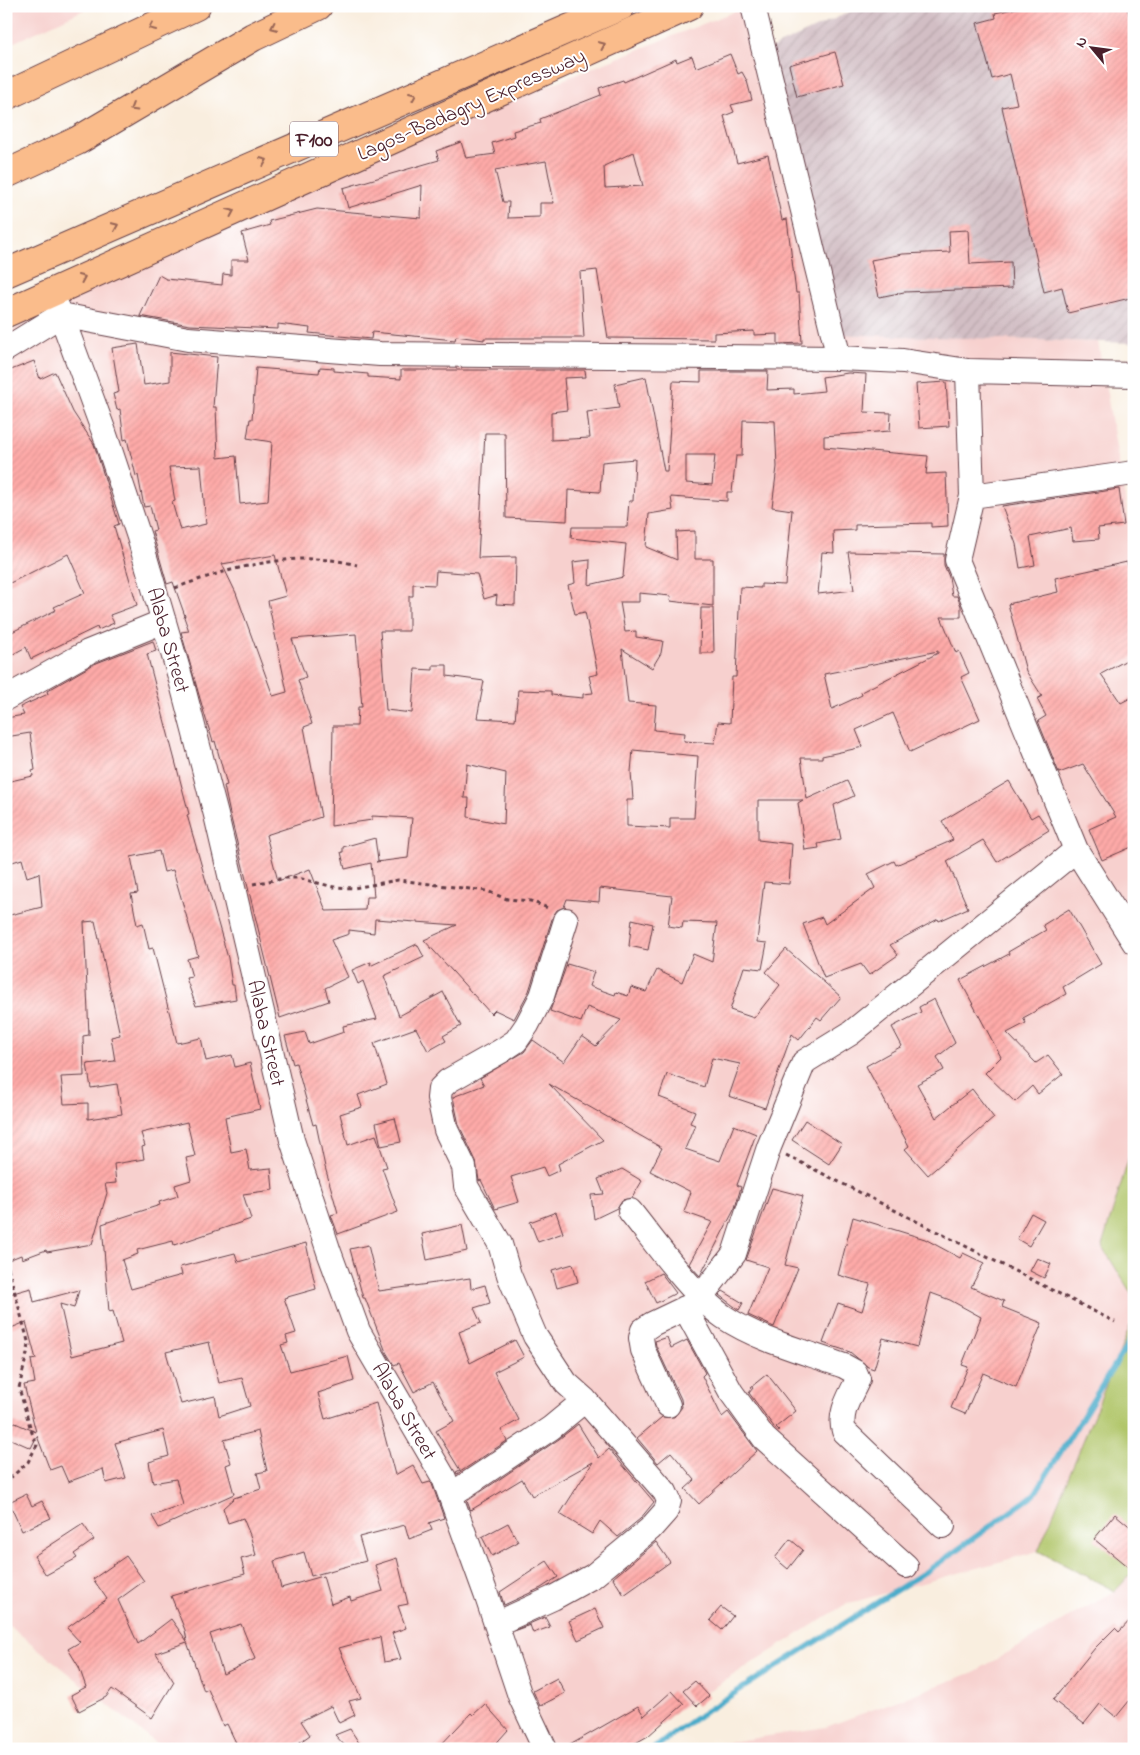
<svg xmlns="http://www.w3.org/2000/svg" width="1140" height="1755" font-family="'Indie Flower',sans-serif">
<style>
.built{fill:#f7d0ce}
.industrial{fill:url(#industrial-furrows)}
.green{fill:#b1c66a;stroke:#7e724a}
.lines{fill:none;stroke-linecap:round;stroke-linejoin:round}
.stream{stroke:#4bacca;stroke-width:5.5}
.building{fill:url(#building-hatch);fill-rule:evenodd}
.minor-casing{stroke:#643e46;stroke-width:26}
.major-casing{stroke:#643e46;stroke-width:30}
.highway-casing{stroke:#643e46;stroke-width:30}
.path{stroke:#643e46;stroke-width:3;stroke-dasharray:4 4;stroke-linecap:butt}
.minor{stroke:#fff;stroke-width:24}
.major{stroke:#fabc8b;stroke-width:28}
.highway{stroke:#fabc8b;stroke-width:28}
.oneway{stroke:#996656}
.labels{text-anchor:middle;stroke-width:4;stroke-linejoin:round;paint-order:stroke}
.shield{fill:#fff;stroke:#80626b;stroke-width:1}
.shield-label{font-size:20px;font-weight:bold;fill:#4a1f2b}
.street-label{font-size:21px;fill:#4a1f2b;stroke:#fff}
</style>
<defs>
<pattern id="industrial-furrows" width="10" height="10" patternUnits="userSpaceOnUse" patternTransform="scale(1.25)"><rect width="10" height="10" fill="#d2bec4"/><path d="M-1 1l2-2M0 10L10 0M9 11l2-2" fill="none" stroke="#b6a3a9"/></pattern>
<pattern id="building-hatch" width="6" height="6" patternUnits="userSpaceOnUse" patternTransform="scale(1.25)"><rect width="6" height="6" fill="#feaaa8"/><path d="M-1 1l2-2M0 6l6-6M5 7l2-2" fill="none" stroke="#db9291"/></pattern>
</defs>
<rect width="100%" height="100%" fill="#fff"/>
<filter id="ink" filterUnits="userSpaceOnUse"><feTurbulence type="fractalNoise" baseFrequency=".02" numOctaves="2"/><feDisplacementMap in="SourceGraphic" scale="10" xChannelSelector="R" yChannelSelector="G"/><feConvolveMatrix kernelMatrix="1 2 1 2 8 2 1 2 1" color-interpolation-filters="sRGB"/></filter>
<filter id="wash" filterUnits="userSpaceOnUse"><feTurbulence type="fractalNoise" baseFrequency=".0096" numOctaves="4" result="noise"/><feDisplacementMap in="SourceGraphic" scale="20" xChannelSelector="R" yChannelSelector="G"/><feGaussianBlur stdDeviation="1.12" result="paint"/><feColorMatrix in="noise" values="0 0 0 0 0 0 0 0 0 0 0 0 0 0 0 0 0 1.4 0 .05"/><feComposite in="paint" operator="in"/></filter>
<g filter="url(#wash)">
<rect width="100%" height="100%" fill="#f9eedf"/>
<path class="built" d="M6 6H92L6 46Z
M748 6 830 333 1098 342 1134 551V1141L1102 1246 1134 1298V1317L1038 1551 846 1604 616 1749H163L6 1623V333L117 271 337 170Z
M1134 1571V1749H686L826 1727 974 1672 1115 1591Z"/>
<path class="industrial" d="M862 6H1134V343L830 334 764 52Z"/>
<path class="green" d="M1134 1141V1298L1102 1246Z
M1134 1317V1571L1115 1591 1038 1551Z"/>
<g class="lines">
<path class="stream" d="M653 1749 694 1719 936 1565 1034 1495 1134 1334"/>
</g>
<g id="blocks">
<path class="building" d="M1026 6H1127L1134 36V297L1068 313 1062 287 1044 292 1002 107 1017 104 1010 74 992 79 977 23 996 18 995 13Z
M835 52 844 84 797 97 789 65Z
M730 54 738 74 742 72 747 81 752 100 731 105 734 112 724 116 737 163 768 155 782 220 787 219 796 293H799L802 343 778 344V334L754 335V331L714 333V339L608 338 597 270 580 272 584 338H484V340L456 336 455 340 372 332 371 339 309 333 310 328 278 324V329L190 325 140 316 159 275 166 279 222 285 223 274 231 275V260H249L242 233 270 225 269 221 317 209 421 218 422 185 348 208 343 188 439 160 436 151 461 142 466 158 495 154 492 143 514 136 513 131 541 123 540 119 601 95 599 88 623 80 624 82 676 59 677 62 692 56 696 68ZM634 152 643 186 605 188 604 166ZM546 161 554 203H540V217L508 218 509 202H503L495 170Z
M968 230 970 264 1011 262 1012 288 904 292 879 297 871 260 903 254 950 252 949 231Z
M138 344 144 385 170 381V352L217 357 213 407H216L218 458 236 456 240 504 268 501 272 442 247 438 250 419H252L256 368 319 373 320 367 334 368V371L368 374V377L401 379V370H585L586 377 564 378 567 410 551 412V440L590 438 587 412 619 408 615 384 646 377 664 471H667L673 381 701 382V371H768L767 390 794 389V394L824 391 822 377 848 373 866 374 864 412 891 413 890 431 824 436V447L928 456 926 474 946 473 948 526 931 527V523L855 525V530L833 531 834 553 822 552 818 594 854 590 848 552 944 554V565L949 577 952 596H957L961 606V617H941L956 653 959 651 969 673 961 677 980 719 910 752 893 713 856 730 863 747 822 756V758H801L807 799 847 781 854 796 834 805 841 839 818 844 819 848 805 850 798 803 803 800H758V840L792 844 789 884 764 882 757 942 767 943 762 969 744 967 730 1010 754 1018 780 985 766 972 786 949 841 997 821 1020 817 1017 799 1040 792 1034 765 1108 729 1096 740 1064 712 1058 704 1087 667 1074 659 1097 695 1111 690 1123 695 1125 685 1149 720 1161 734 1125 756 1134 737 1185 741 1187 735 1208 700 1276 689 1264 712 1222 684 1212 691 1192 650 1171 662 1148 549 1084 603 1140 558 1164 560 1170 547 1176 543 1167 511 1177 519 1202 495 1209 481 1180 479 1181 476 1161 459 1125 453 1097 484 1085 480 1078 524 1052 533 1040 564 1062 582 1036 596 1046 621 1020 587 1007 581 1022 550 1011 567 964 594 972 589 986 615 995 616 992 628 996 631 987 646 992 657 970 682 982 693 954 712 962 717 923 683 922 682 928 668 926 672 896 600 888 599 902 567 899 564 907 557 910 553 916 529 991 514 1019 495 1010 491 1014 424 940 457 925 375 919 374 933 349 930V934L331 940 348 977 325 988 329 1001 280 1018 230 814 224 786 227 785 215 741 213 742 205 716 181 632 189 631 184 617 185 616 173 582 167 584 152 531 156 530 150 506 144 507 138 475 136 476 127 439 124 440 120 409 117 410 113 394 119 392 112 348ZM743 420 775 421 777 467 772 507 792 510 785 585 761 584V588L740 587 736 677H732L730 723 718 722 715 743 684 741 685 733 654 730 656 705 628 703 622 649 652 668 661 653 663 641 636 637V631L625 632 620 602H639V593L671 596 670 601 713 606V559H695V531L676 532 677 560 646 547 649 514 673 510 671 497 727 501V492H732L736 456H742ZM485 433H505L506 518 567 521 568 490 600 492 602 462 635 459 633 501H629L627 527H572L571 538 626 544 623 577 589 585 590 560 573 562 575 583 568 585 575 614 585 612 598 674 589 676 593 693 583 694V698L551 695V691L518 690 515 720 477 718 484 681 447 676V665H433V670L415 669 412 713 386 710 380 631H409V596H413V584L435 585 436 571 477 574 484 599 497 595 496 604 515 605 516 557 478 558ZM686 455H715L712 485 686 483ZM201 466 206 524 180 530 172 502 175 501 169 467ZM275 555 286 596 268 601 287 692 273 696 236 593 222 564ZM356 634 362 707H358L357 726H333L331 826 372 820V816L412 818 408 858 376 862 378 861 375 838 343 847V852H341L345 869 371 863 374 897H366L365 910 326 911 310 869 278 881 266 835 321 817 304 727 312 724 298 680 306 677 292 639ZM938 651V653L861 692 862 695 832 709 824 674ZM633 750 698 756 694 818H670V828L627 826V800H633L631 772ZM467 764 506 773 504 824 468 817 469 798H464Z
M34 361 40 379 55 372 73 412 94 444 119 524 114 526 137 605 110 615 114 623 98 630 97 627 31 659 26 647 6 658V635L56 610 54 607 85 593 68 554 6 585V372Z
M946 382 949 426 919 428 916 384Z
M1119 489 1124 525 1098 528 1099 539 1073 541 1071 528 1030 537 1035 565 1020 568 1016 544 1002 506Z
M1127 562 1134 589V656L1101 674 1121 703 1134 696V846L1102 860 1089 829 1116 817 1083 764 1059 773 1038 721 1046 716 1037 699 1042 696 1026 671 1008 604 1058 592 1055 578Z
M701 608H713L714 653H700Z
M153 641 156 651 147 654 189 814 187 815 228 958 232 985H234L236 999 196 1006 186 978 192 977 187 959 198 956 173 870 164 872 159 851 131 857 138 893 131 894 137 925 143 923 149 949 153 948 177 1043 201 1038 206 1061 232 1055 235 1067 250 1063 260 1109 225 1117 231 1152 246 1149 250 1170 271 1168 273 1190 243 1194 251 1219 174 1245 173 1241 137 1250 138 1254 122 1260 131 1289 182 1275 180 1267 235 1253 238 1262 306 1243 316 1289 284 1298 296 1333 286 1336 288 1343 281 1345 290 1371 348 1356 354 1381 318 1393 325 1419 376 1403 395 1475 413 1465 423 1484 430 1482 432 1484 444 1518 429 1523 432 1530 409 1539 405 1525 359 1537 366 1561 311 1576 304 1552 274 1561 281 1588 323 1576 331 1604 350 1597 351 1601 383 1591 375 1565 397 1558 408 1604 398 1606 406 1628 392 1633 401 1659 384 1662 380 1637 339 1648 361 1698 349 1701 355 1715 339 1723 331 1706 301 1721 310 1735 290 1749H239L227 1724 223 1726 208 1689 204 1691 187 1642 156 1653 174 1682 152 1718 112 1689 106 1697 79 1711 71 1695 86 1687 79 1667 68 1649 80 1642 67 1628 107 1599 93 1579 126 1556 144 1581 118 1600 138 1644 171 1619 187 1641 185 1630 171 1596 245 1574 241 1559 256 1555 250 1535 243 1518 228 1523 223 1508 234 1498 261 1489 257 1473 267 1471 258 1431 224 1440 231 1463 226 1465 234 1494 159 1528 152 1516 183 1505 176 1479 153 1483 149 1462 169 1456 163 1430 115 1443 126 1478 106 1483 103 1469 68 1482 61 1466 50 1470 37 1436 31 1448 6 1437V1419L36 1432 24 1385 35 1383 31 1360 36 1359 26 1322 6 1330V1295L31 1288 34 1302 79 1290 74 1308 60 1304 72 1356 122 1343 113 1311 109 1312 102 1224 160 1205 159 1202 178 1196 175 1185 191 1180 186 1158 195 1156 187 1122 141 1133 145 1146 142 1147 144 1159 114 1164 116 1183 105 1184 107 1193 92 1244 47 1252 46 1250 22 1259 21 1255 6 1261V916L42 907 39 873 27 877 22 859 6 864V782L33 776 32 771 35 770 30 733 6 737V718L24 715 20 707 48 694 47 691 94 664ZM95 921 120 1035 111 1037 115 1061 87 1064 91 1088 117 1084 122 1114 88 1119V1103L64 1104 61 1077 84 1076 83 1036 89 1035 84 922ZM209 1342 219 1383 242 1378 250 1406 219 1416 215 1396 181 1404 166 1352ZM241 1624 255 1659 223 1674 210 1634Z
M1009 781 1031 818 1038 814 1049 830 997 862 983 840 947 861 968 908 939 921 938 919 890 945 898 955 869 975 861 964 824 978 803 924 822 917 825 924 875 888 868 874 894 861 896 865 953 840 942 821Z
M1069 909 1101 964 1063 987 1066 994 1023 1018 1026 1023 1007 1033 1036 1063 1048 1055 1063 1074 1038 1094 1032 1086 1015 1102 985 1073 1001 1057 960 980 1009 954 1008 952 1046 930 1043 925Z
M632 919 653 924 648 950 629 946Z
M417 944 424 957 384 976 399 1016 443 992 461 1026 443 1036 446 1041 428 1051 416 1028 374 1043 387 1084 358 1095 362 1107 340 1114 348 1145 376 1135 387 1167 382 1168 398 1212 338 1234 331 1215 338 1213 325 1167 316 1124 313 1125 296 1063 293 1064 285 1036 305 1032 309 1044 344 1032 343 1026 377 1019 363 981 358 984 352 970 371 962 370 966Z
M934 999 955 1043 937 1057 944 1070 917 1084 936 1118 972 1089 994 1118 928 1175 905 1149 909 1146 866 1066 902 1046 892 1027 921 1012 919 1007Z
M395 1118 401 1142 381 1146 376 1123Z
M805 1120 842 1144 829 1164 792 1140Z
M622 1169 642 1181 632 1198 622 1200 617 1208 594 1219 591 1195 604 1194 598 1179Z
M772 1188 803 1196 785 1265 798 1268 774 1327 748 1315 768 1267 746 1260Z
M556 1212 563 1233 538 1242 530 1222Z
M1031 1213 1044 1220 1029 1246 1017 1239Z
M853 1217 925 1239 960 1258 963 1253 984 1263 971 1287 1004 1301 1002 1307 1042 1323 1016 1387 983 1373 965 1414 951 1408 968 1367 962 1365 981 1317 950 1300 931 1293 917 1347 883 1338 874 1369 868 1367 850 1352 823 1343 838 1303 862 1311 870 1284 838 1275Z
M462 1225 467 1251 427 1260 422 1234Z
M368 1245 379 1291 470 1278 471 1289 485 1285 490 1303 474 1308 481 1323 459 1332 470 1363 515 1340 524 1357 494 1372 519 1420 501 1430 507 1441 457 1474 456 1472 460 1470 436 1431 454 1421 433 1382 414 1392 399 1363 394 1365 386 1352 365 1298H363L350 1249Z
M1037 1258 1051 1264 1044 1278 1030 1271Z
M573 1264 578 1282 557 1288 552 1270Z
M661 1273 676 1293 656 1303 645 1281Z
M723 1291 743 1303 739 1310 719 1295Z
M667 1337 671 1348 687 1340 705 1373 702 1376 722 1417 728 1412 757 1451 699 1504 685 1489 695 1480 671 1452 658 1463 637 1438 662 1417H674L682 1407 681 1399 656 1346 655 1341Z
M767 1374 796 1411 776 1427 779 1430 777 1431 749 1393 753 1388 751 1387Z
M578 1424 599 1458 609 1449 654 1502 640 1519 618 1537 600 1521 592 1534 560 1514 593 1462 532 1496 522 1479 471 1510 470 1509 467 1501 559 1439Z
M26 1494 32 1506 42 1501 51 1518 22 1531 11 1507V1501Z
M1115 1514 1134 1530V1572L1094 1539Z
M508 1523 518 1542 492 1556 482 1537Z
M83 1524 94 1540 74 1554 77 1558 46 1575 34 1556Z
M790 1539 803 1550 788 1569 775 1558Z
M656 1542 670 1562 624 1595 613 1578Z
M547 1561 558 1577 541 1588 504 1605 500 1592Z
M721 1607 733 1616 722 1630 710 1620Z
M595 1609 604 1628 578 1640 569 1621Z
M1134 1616V1695L1116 1717 1100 1704 1084 1724 1053 1700 1095 1648 1115 1628 1119 1632Z
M545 1617 550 1627 533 1633 530 1625 513 1631Z
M557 1678 565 1693 540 1706 533 1691Z
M695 1681 709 1696 697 1706 683 1691Z
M672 1691 684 1704 648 1736 625 1749H563L638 1706 644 1716Z
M485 1704 508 1730 491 1749H437L471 1713 473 1715Z
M350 1729 363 1749H348L335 1735Z"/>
</g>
</g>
<g filter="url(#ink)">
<use href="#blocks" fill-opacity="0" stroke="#643e46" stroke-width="1"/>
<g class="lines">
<defs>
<path id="minor" d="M753 6 839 358
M51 293 61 315 104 432 139 537 181 680 216 815 292 1140 329 1252 358 1331 444 1478 486 1594 520 1696 545 1749
M6 349 61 315 188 339 380 354 839 358 903 361 968 371 1134 375
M968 371 972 496 957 560 1076 850 1134 942
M972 496 1134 473
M6 698 88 652 164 621
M630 1211C655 1242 692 1295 724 1317 758 1340 806 1352 844 1366L855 1372 858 1379C851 1395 838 1413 844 1431L943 1526
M685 1308 731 1392 764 1438 906 1566
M668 1405 643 1350 641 1338 643 1330 652 1324 696 1303 734 1254 769 1147 804 1062 851 1033 1076 850
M451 1495 551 1428 585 1400
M496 1624 553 1598 593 1576 650 1529 666 1511 669 1501 665 1492 585 1400 566 1383 535 1336 509 1275 500 1244 466 1186 464 1167 446 1130 439 1098 440 1089 448 1081 501 1051 516 1041 527 1025 542 996 566 920"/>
<path id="major" d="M6 96 196 6
M6 313 689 6"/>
<path id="highway" d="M6 174 77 141 253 37 318 6
M6 273 621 6"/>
</defs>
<use href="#minor" class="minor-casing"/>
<use href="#major" class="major-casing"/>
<use href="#highway" class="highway-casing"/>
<path class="path" d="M175 588C232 567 298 549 357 565
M253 884 284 878H298L334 887 354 888 398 880 487 891 507 899 531 901 550 909
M786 1155 1115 1322
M6 1260 29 1345 19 1388 31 1430 37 1445 28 1462 6 1482"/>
<use href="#minor" class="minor"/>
<use href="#major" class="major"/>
<use href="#highway" class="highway"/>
</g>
<defs><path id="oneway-chevron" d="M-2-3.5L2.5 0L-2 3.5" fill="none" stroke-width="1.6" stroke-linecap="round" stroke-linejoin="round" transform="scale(1.25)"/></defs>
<g class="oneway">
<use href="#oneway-chevron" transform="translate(152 27) rotate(155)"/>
<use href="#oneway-chevron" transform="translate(274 27) rotate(155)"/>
<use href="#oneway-chevron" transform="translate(602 45) rotate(-24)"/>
<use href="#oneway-chevron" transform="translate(413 96) rotate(-23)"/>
<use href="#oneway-chevron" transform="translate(133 108) rotate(149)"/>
<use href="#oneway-chevron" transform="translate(264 161) rotate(-23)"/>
<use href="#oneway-chevron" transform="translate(231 212) rotate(-24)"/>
<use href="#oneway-chevron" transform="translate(115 226) rotate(-23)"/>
<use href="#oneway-chevron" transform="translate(82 278) rotate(-24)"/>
</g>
</g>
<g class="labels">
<rect class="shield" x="290" y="121.5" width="48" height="35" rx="4"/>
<g class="shield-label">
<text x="314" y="146">F100</text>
</g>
<g class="street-label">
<text transform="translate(471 104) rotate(-24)" y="7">Lagos-Badagry Expressway</text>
<text transform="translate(169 640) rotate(74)" y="7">Alaba Street</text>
<text transform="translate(267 1033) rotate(77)" y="7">Alaba Street</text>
<text transform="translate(405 1411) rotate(60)" y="7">Alaba Street</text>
</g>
</g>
<rect width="1140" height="1755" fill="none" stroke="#fff" stroke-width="25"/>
<g transform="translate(1092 48) rotate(299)" stroke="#ffffff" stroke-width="4" paint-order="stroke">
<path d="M0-4L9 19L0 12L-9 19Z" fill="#4a1f2b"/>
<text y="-8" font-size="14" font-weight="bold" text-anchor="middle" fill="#4a1f2b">N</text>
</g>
</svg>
